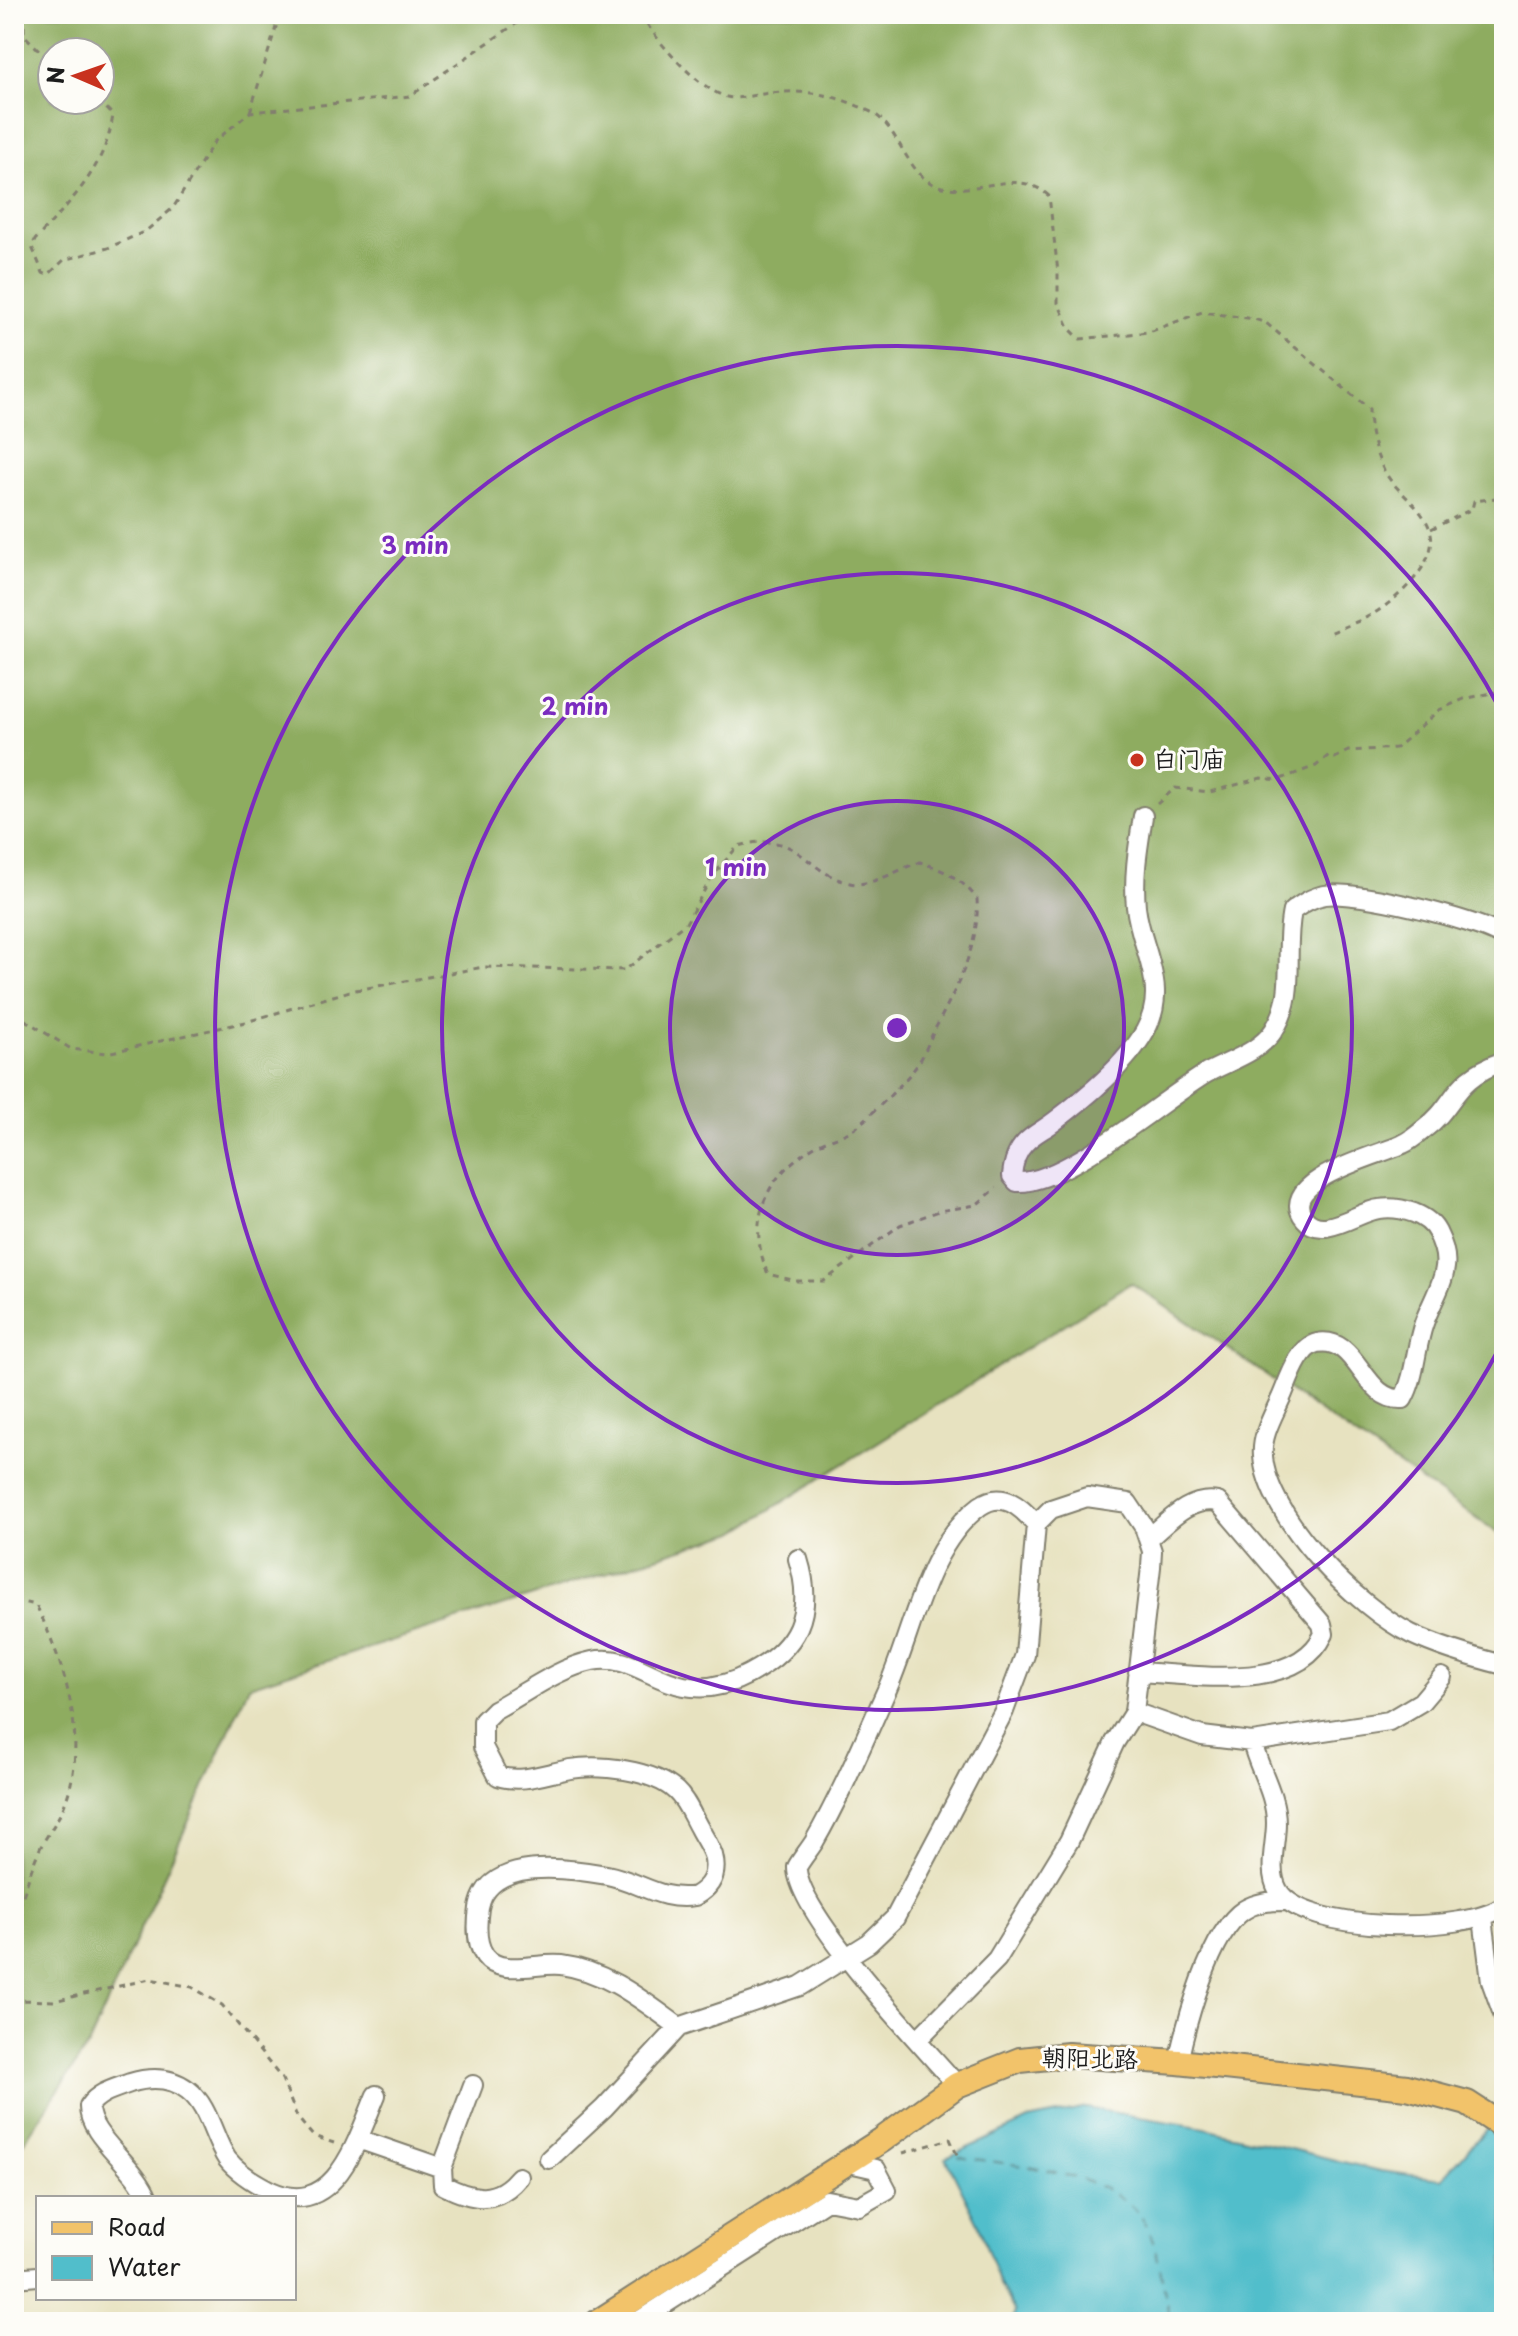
<svg xmlns="http://www.w3.org/2000/svg" width="1518" height="2336" font-family="'Playpen Sans','LXGW WenKai TC',sans-serif">
<style>
.forest{fill:#8eac60;stroke:#55643e;stroke-width:2;fill-rule:evenodd}
.water{fill:#51becb;stroke:#366d74;stroke-width:2}
.lines{fill:none;stroke-linecap:round;stroke-linejoin:round}
.ferry{stroke:#315d62;stroke-width:2;stroke-dasharray:10 8;stroke-linecap:butt}
.minor-casing{stroke:#827f6e;stroke-width:22}
.major-casing{stroke:#827f6e;stroke-width:28}
.path{stroke:#827f6e;stroke-width:3;stroke-dasharray:6 6;stroke-linecap:butt}
.minor{stroke:#fff;stroke-width:18}
.major{stroke:#f2c36a;stroke-width:24}
.ring{fill:none;stroke:#7b2cbf;stroke-width:4}
.poi-dot{fill:#c8321e;stroke:#fdfcf7;stroke-width:3}
.labels{text-anchor:middle;stroke-width:6;stroke-linejoin:round;paint-order:stroke}
.poi-label{font-size:24px;fill:#1c1c1c;stroke:#fdfcf7;text-anchor:start}
.street-label{font-size:24px;fill:#1c1c1c;stroke:#fdfcf7}
.centre{fill:#7b2cbf;stroke:#fdfcf7;stroke-width:4}
.ring-label{font-size:24px;text-anchor:middle;font-weight:bold;fill:#7b2cbf;stroke:#fdfcf7;stroke-width:6;stroke-linejoin:round;paint-order:stroke}
</style>
<rect width="100%" height="100%" fill="#fdfcf7"/>
<filter id="ink" filterUnits="userSpaceOnUse"><feTurbulence type="fractalNoise" baseFrequency=".0125" numOctaves="2"/><feDisplacementMap in="SourceGraphic" scale="16" xChannelSelector="R" yChannelSelector="G"/><feConvolveMatrix kernelMatrix="1 2 1 2 8 2 1 2 1" color-interpolation-filters="sRGB"/></filter>
<filter id="wash" filterUnits="userSpaceOnUse"><feTurbulence type="fractalNoise" baseFrequency=".006" numOctaves="4" result="noise"/><feDisplacementMap in="SourceGraphic" scale="32" xChannelSelector="R" yChannelSelector="G"/><feGaussianBlur stdDeviation="1.8" result="paint"/><feColorMatrix in="noise" values="0 0 0 0 0 0 0 0 0 0 0 0 0 0 0 0 0 1.4 0 .05"/><feComposite in="paint" operator="in"/></filter>
<g filter="url(#wash)">
<rect width="100%" height="100%" fill="#e7e2c0"/>
<path class="forest" d="M14 14H1504V1537L1131 1283 735 1532 249 1686 89 2044 14 2157ZM52 52H100V100H52Z"/>
<path class="water" d="M1087 2108 1205 2128 1380 2171 1442 2179 1489 2126 1504 2139V2322H1012L1015 2312 1000 2285 978 2223 946 2158 1028 2120Z"/>
<g class="lines">
<path class="ferry" d="M958 2157C1013 2165 1120 2171 1147 2227 1159 2252 1163 2284 1168 2311L1167 2322"/>
</g>
</g>
<g filter="url(#ink)">
<g class="lines">
<defs>
<path id="minor" d="M1143 816C1138 848 1133 876 1136 907 1141 951 1170 987 1145 1031 1126 1065 1085 1098 1055 1121 1045 1129 1033 1134 1025 1143 1016 1152 1013 1164 1012 1176L1017 1182C1065 1185 1163 1099 1207 1073 1229 1061 1260 1052 1274 1030 1298 993 1283 953 1292 911 1302 904 1312 897 1325 895 1356 890 1478 920 1504 937
M1504 1061C1450 1080 1459 1103 1423 1130 1417 1135 1410 1141 1403 1144 1387 1153 1272 1180 1305 1219 1323 1241 1358 1211 1379 1209 1391 1207 1403 1209 1414 1213 1424 1217 1432 1222 1437 1232 1442 1242 1447 1255 1445 1267 1443 1286 1430 1305 1424 1323 1415 1348 1416 1376 1403 1399 1362 1402 1359 1335 1317 1343 1298 1347 1288 1383 1281 1398 1273 1416 1261 1436 1263 1456 1267 1517 1358 1608 1411 1634 1441 1648 1472 1657 1504 1665
M1138 1672C1192 1674 1296 1694 1324 1634L1322 1624 1218 1502C1189 1497 1169 1521 1149 1538
M1134 1712 1202 1736 1252 1742 1389 1721 1421 1702 1442 1677
M1252 1742C1259 1770 1276 1794 1276 1823 1276 1845 1267 1870 1278 1890 1302 1934 1468 1934 1504 1906
M1483 1918 1491 1981 1504 2017
M679 2027C643 2001 607 1971 561 1965 539 1962 500 1977 485 1956 475 1943 477 1922 479 1908 488 1856 569 1868 607 1875 639 1881 661 1902 695 1896 711 1887 718 1874 713 1855 710 1846 703 1836 699 1828 692 1816 687 1801 676 1791 653 1770 600 1764 570 1769 546 1773 522 1784 498 1776L483 1747V1721L494 1710C524 1694 558 1668 592 1661 630 1654 650 1680 684 1686 707 1690 729 1685 749 1674 798 1648 815 1613 798 1559
M1178 2062C1186 2024 1210 1932 1244 1910 1257 1902 1270 1901 1285 1901
M473 2085 442 2168 443 2185C472 2200 496 2205 519 2177
M957 2085C924 2047 795 1912 797 1867 802 1858 809 1850 814 1842 841 1795 863 1743 885 1694 913 1634 924 1548 980 1506 1003 1490 1021 1507 1036 1524
M358 2139 442 2168
M549 2159 604 2108 679 2027 800 1986 869 1943 895 1918 1004 1711 1025 1655 1036 1524 1051 1509 1087 1497 1128 1503 1144 1527 1152 1551 1151 1567 1134 1712 1115 1742 1069 1841 997 1959 917 2040
M148 2198C134 2163 88 2136 89 2106 99 2092 114 2089 130 2083 150 2077 171 2077 188 2090 209 2106 213 2138 227 2159 238 2173 255 2183 271 2191 335 2220 357 2140 376 2095
M14 2278 38 2276
M637 2322 827 2200 859 2206 887 2190 876 2169 845 2162"/>
<path id="major" d="M598 2322 882 2140 957 2085 1020 2060 1068 2055 1178 2062 1407 2087 1467 2103 1504 2127"/>
</defs>
<use href="#minor" class="minor-casing"/>
<use href="#major" class="major-casing"/>
<path class="path" d="M24 14V35L52 63
M641 14C655 40 698 89 727 97 739 100 758 94 770 93 807 89 836 95 869 111 899 124 905 175 938 186 976 197 1017 166 1049 196L1058 272V303L1070 329 1080 339 1149 332 1202 312 1254 319 1266 323 1369 409C1369 431 1375 455 1386 474 1398 493 1420 505 1429 527 1443 559 1398 599 1373 614 1359 622 1342 627 1328 634
M98 100 113 115C106 168 69 203 35 240L32 247 43 273 48 275 64 260 108 248 146 231 173 208 214 142 250 112 410 96 517 23 536 14
M250 112 280 14
M1431 529 1472 509 1474 501 1504 497
M1157 804 1175 788 1210 792 1261 778 1278 780 1316 766 1329 755 1335 758 1348 751 1396 748 1439 710 1464 699 1497 692 1504 679
M14 1013 71 1049 107 1053 246 1022 350 991 484 967 625 970 686 923 713 875 738 846C802 829 801 871 850 883 871 888 900 868 920 862 944 870 962 879 977 899 980 947 955 990 934 1031 928 1043 923 1058 915 1068 898 1089 878 1108 859 1125 847 1136 829 1138 815 1146 766 1175 745 1220 768 1274L796 1281H824L900 1225 939 1211 976 1205 997 1188
M14 1600 36 1605C65 1665 90 1741 64 1806 57 1823 44 1838 37 1855 28 1876 24 1898 14 1918
M14 1996 17 2000 54 2001 150 1979 192 1987 222 2005 258 2049 282 2079 297 2117 313 2136 334 2143
M903 2153 950 2139 958 2157"/>
<use href="#minor" class="minor"/>
<use href="#major" class="major"/>
</g>
</g>
<circle cx="897" cy="1028" r="227" fill="#7b2cbf" fill-opacity=".12"/>
<g class="ring">
<circle cx="897" cy="1028" r="227"/>
<circle cx="897" cy="1028" r="455"/>
<path d="M1502 1343A682 682 0 1 1 1502 713"/>
</g>
<circle class="poi-dot" cx="1137" cy="760" r="8"/>
<g class="labels">
<g class="poi-label">
<text x="1153" y="768">白门庙</text>
</g>
<g class="street-label">
<text transform="translate(1090 2059) rotate(1)" y="8">朝阳北路</text>
</g>
</g>
<circle cx="897" cy="1028" r="12" class="centre"/>
<g class="ring-label">
<text x="415" y="554">3 min</text>
<text x="575" y="715">2 min</text>
<text x="736" y="876">1 min</text>
</g>
<rect width="1518" height="2336" fill="none" stroke="#fdfcf7" stroke-width="48"/>
<rect x="36" y="2196" width="260" height="104" fill="#fdfcf7" stroke="#a3a29f" stroke-width="2"/>
<rect x="52" y="2222" width="40" height="12" fill="#f2c36a" stroke="#a3a29f" stroke-width="2"/>
<text x="108" y="2236" font-size="24" fill="#1c1c1c">Road</text>
<rect x="52" y="2256" width="40" height="24" fill="#51becb" stroke="#a3a29f" stroke-width="2"/>
<text x="108" y="2276" font-size="24" fill="#1c1c1c">Water</text>
<g transform="translate(76 76) rotate(272)"><circle r="38" fill="#fdfcf7" stroke="#a3a29f" stroke-width="2"/>
<path d="M0-6L14 30L0 20L-14 30Z" fill="#c8321e"/>
<text y="-12" font-size="22" font-weight="bold" text-anchor="middle" fill="#1c1c1c">N</text>
</g>
</svg>
